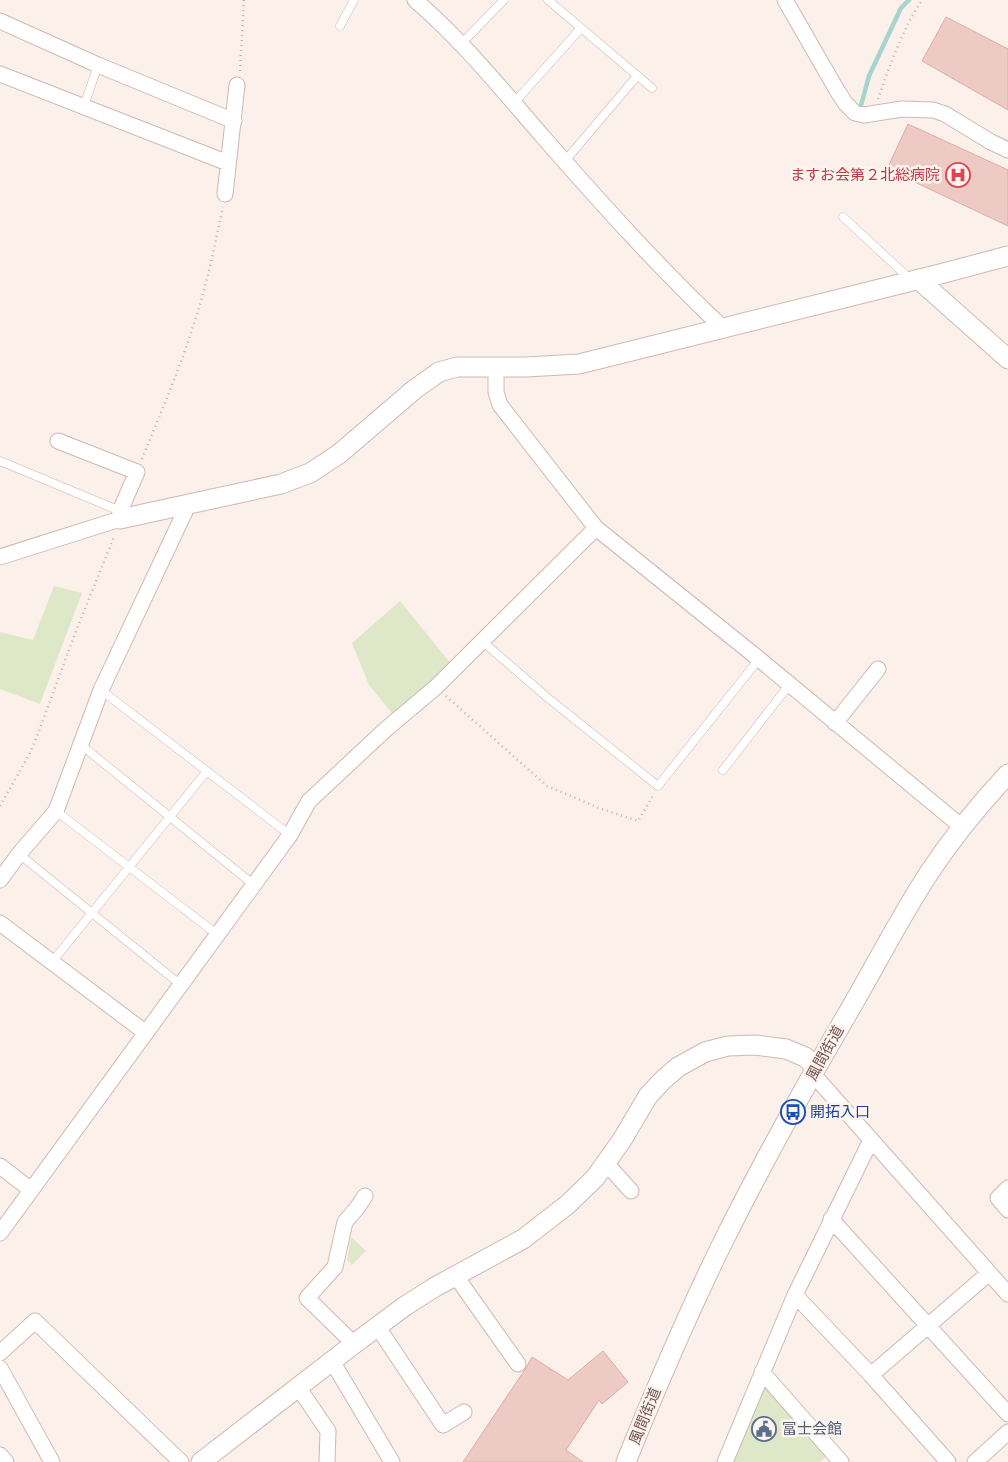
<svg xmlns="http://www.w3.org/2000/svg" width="1008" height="1462" font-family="Overpass,'Noto Sans JP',sans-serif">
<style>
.green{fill:#dee8c9}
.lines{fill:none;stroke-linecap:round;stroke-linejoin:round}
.stream{stroke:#a7d4cf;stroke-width:4.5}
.building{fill:#eecac4;stroke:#dfaca6}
.service-casing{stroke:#ceb8b3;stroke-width:9}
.minor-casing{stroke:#ceb8b3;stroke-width:17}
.tertiary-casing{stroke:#ceb8b3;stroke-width:21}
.path{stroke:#d3aca7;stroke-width:2.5;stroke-dasharray:1 4;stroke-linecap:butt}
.service{stroke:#fff;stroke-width:8}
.minor{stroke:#fff;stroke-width:15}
.tertiary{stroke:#fff;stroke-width:19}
.labels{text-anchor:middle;stroke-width:5;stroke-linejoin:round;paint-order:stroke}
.health-label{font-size:15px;fill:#be3a42;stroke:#fef5f1;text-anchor:end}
.street-label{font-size:15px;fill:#74534f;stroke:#fef5f1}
.transit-label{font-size:15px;fill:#164399;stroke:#fef5f1;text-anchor:start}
.service-label{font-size:15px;fill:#4e5e75;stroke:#fef5f1;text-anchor:start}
</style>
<rect width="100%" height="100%" fill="#fbf0ea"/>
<path class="green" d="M54 586 82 593 40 704 0 689V632L33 640Z
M400 601 452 665 395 717 369 685 352 643Z
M351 1237 366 1251 352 1265 347 1260Z
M767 1386 828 1455 820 1462H733L762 1388Z"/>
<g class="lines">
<path class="stream" d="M860 109 869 76 901 8 909 0"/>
</g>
<path class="building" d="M946 17 1008 49V110L922 61Z
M908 124 1008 170V226L887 169Z
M603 1351 628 1382 602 1404 599 1400 566 1450 583 1462H463L526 1368 532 1357 568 1380Z"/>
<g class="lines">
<defs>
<path id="service" d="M548 0 652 88
M340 26 354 0
M461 44 504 0
M514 103 581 28
M84 106 98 65
M565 161 637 76
M843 217 910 279
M0 461 120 511
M482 641 548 698 658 786 759 659
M101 690 290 835
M80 744 254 885
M723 770 789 685
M56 811 218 935
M19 854 181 985
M52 962 207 771"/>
<path id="minor" d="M415 0C463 41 503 91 544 138 601 203 661 270 724 329
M785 0 838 92 846 104 855 113 864 115 902 109 933 110 945 114 991 142 1008 150
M0 21 98 65 234 121
M0 74 228 163
M225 194 237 85
M496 367V392L500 405 596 528 759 659 962 827
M0 557 120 519V511L137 472 58 441
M835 723 878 669
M0 880 19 854 56 811 101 690 189 503
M0 923 146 1033
M811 1077 819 1081 1008 1294
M605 1162 631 1191
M0 1166 31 1190
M1008 1188 998 1198 1008 1210
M831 1219 1008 1414
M0 1233 290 835 309 801 385 730 436 687 596 528
M455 1275 518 1364
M795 1295 871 1375 948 1462
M377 1326 443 1425 464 1412
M354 1344 307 1298 335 1267 345 1222 357 1208 365 1196
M0 1353 35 1321 181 1462
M332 1361 392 1462
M0 1368 52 1462
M762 1372 841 1462
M871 1375 989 1273
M298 1387 328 1431 327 1462
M0 1455 6 1462
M725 1462 795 1295 871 1140
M975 1462 1008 1432"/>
<path id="tertiary" d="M918 279 1008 359
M120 519 281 484 310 473 339 454 415 389 439 372 457 367H526L579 364 940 274 1008 256
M201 1462 354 1344 405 1306 435 1287 523 1239 567 1205 595 1178 622 1140 648 1096 663 1080 678 1067 705 1052 728 1046 755 1045 786 1049 805 1057 816 1067
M626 1462C655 1390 686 1318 720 1248 760 1167 804 1088 849 1011 876 965 900 917 929 873 952 838 979 805 1008 774"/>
</defs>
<use href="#service" class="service-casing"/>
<use href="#minor" class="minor-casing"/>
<use href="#tertiary" class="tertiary-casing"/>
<path class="path" d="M240 71 244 0
M878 99C890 65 902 30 922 0
M142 459C165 402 190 345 205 286 212 260 217 234 223 207
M446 696 547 786 599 808 638 821 654 794
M0 806 29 755 36 739 76 631 114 537"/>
<use href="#service" class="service"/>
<use href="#minor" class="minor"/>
<use href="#tertiary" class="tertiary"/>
</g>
<defs>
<symbol id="hospital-ring" viewBox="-11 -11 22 22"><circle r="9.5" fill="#fef5f1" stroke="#e0444e" stroke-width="1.5"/><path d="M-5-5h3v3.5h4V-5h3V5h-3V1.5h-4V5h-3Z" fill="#e0444e"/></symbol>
<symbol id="bus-ring" viewBox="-11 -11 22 22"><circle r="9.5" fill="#fef5f1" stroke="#1a4fb4" stroke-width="1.5"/><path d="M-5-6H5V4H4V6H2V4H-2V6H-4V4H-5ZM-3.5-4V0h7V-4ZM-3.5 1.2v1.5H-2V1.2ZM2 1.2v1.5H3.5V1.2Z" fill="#1a4fb4"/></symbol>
<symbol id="civic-ring" viewBox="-11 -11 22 22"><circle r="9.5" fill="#fef5f1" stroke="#5c6f8a" stroke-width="1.5"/><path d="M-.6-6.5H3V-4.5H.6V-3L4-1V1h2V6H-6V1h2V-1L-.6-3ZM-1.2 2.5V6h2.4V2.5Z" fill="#5c6f8a"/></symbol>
</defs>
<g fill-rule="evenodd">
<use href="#hospital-ring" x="944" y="161" width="28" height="28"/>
<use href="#bus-ring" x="779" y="1098" width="28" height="28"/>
<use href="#civic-ring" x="750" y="1415" width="28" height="28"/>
</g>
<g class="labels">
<g class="health-label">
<text x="940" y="180">ますお会第２北総病院</text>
</g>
<g class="street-label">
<text transform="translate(825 1053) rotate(-61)" y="5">風間街道</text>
<text transform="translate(645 1416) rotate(-68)" y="5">風間街道</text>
</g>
<g class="transit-label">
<text x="810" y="1117">開拓入口</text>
</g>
<g class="service-label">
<text x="782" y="1434">冨士会館</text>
</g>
</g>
</svg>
